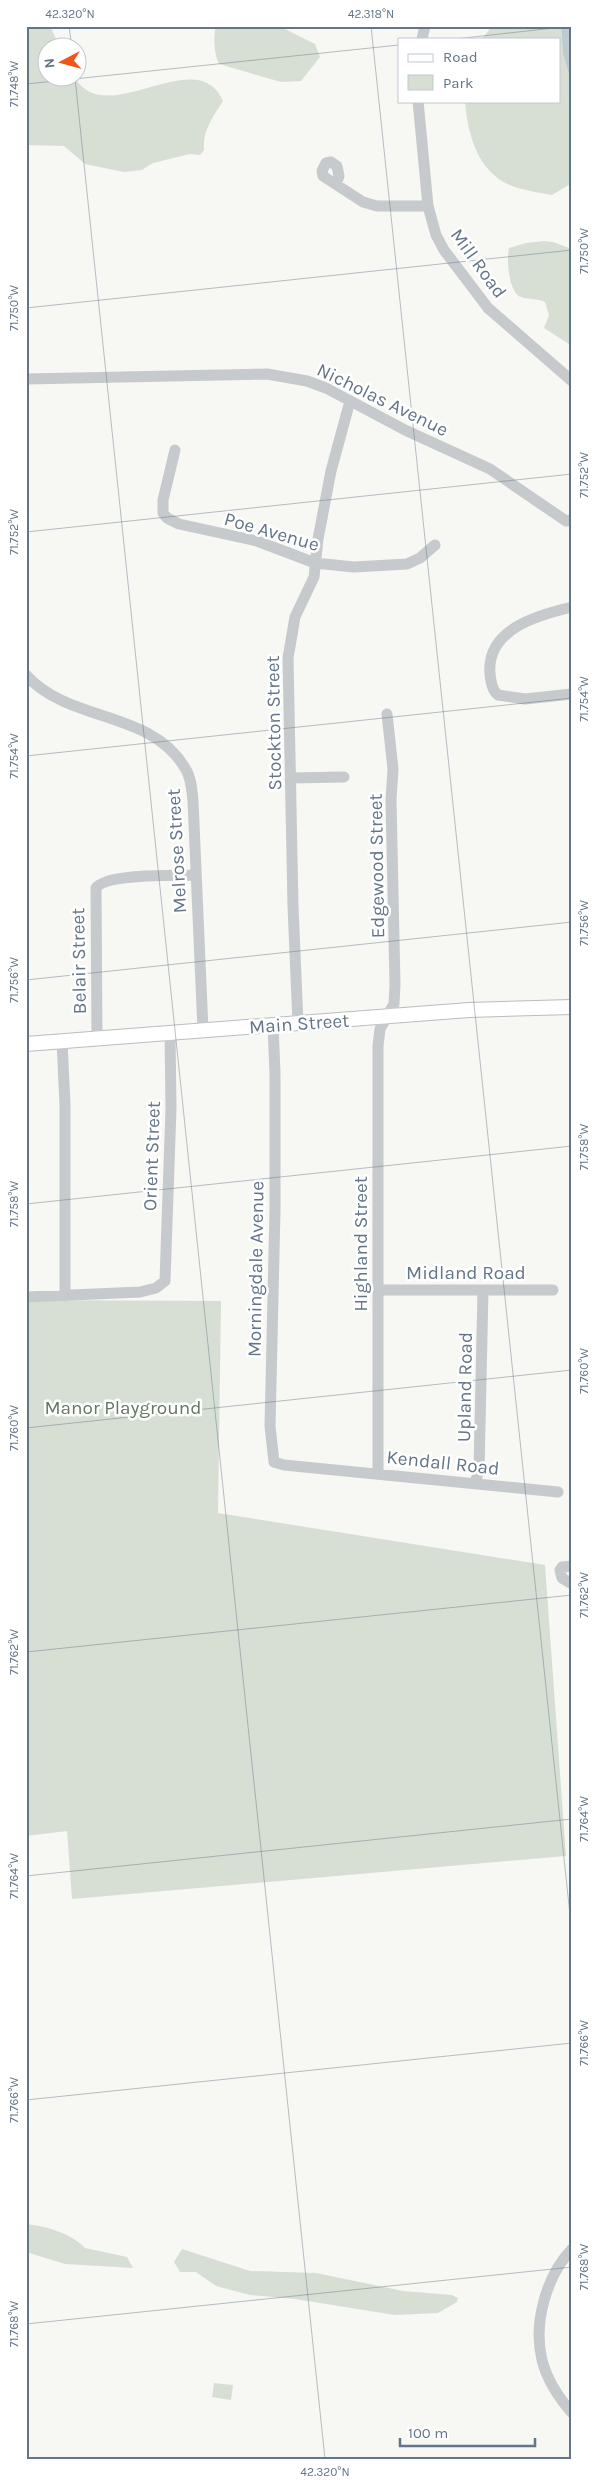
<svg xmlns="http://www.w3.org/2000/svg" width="598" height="2485" font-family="Karla,sans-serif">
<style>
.green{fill:#d7dfd4}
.water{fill:#bfcacf}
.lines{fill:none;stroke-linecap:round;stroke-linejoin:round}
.major-casing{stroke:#b9bdc1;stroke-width:16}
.minor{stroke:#c6cacd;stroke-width:11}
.major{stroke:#fff;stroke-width:14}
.ticks{fill:none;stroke:#637587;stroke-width:1;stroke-opacity:0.45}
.labels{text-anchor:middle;stroke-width:5;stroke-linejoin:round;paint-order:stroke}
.street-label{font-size:19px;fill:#637587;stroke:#fff}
.park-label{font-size:19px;fill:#63785f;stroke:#fff}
.neatline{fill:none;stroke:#637587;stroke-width:2}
.ticks-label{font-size:12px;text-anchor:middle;fill:#637587}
</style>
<rect width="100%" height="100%" fill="#f7f7f3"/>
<path class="green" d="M26 26H50L60 47 48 48V78H75C107 131 197 41 223 101 213 117 202 131 204 150L200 155 190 154 153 163 142 170 124 172 85 164 64 146 26 145Z
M216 26H279L315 44 320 57 301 81 281 82 219 64C214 54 213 37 216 26Z
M492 26H561L563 54 572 85V183L552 195C541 193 529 191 518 188 479 177 468 137 465 101H559V39H482Z
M544 241 553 242 572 249V346L544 328 549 315 545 302C537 298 529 300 521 297 509 293 506 259 509 248L526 243Z
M26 1300 221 1301 218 1513 545 1565 566 1856 72 1899 67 1831 26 1836Z
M26 2224C46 2226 71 2233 85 2248L127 2257 133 2268 65 2264 26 2252Z
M182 2249 250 2271 316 2273 403 2291 452 2295 458 2298 457 2302 438 2313 395 2315 295 2299 250 2295 216 2286 196 2272H180L174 2262Z
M214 2383 233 2385 231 2400 212 2397Z"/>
<path class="water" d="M561 26H572V85L563 54Z"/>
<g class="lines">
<defs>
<path id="major" d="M26 1044 469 1010 572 1007"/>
</defs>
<use href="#major" class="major-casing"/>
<path class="minor" d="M422 39 425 26
M418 101 428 206 436 235 444 250 488 308 572 381
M336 184 339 176 337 166 331 162 326 163 322 171 323 176 363 202 377 206H428
M26 379 267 374 307 381 326 388 405 430 490 469 566 521 572 520
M175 450 163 500V513L167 518 179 524 257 541 315 563 354 567 407 564 420 558 435 545
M572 607C538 615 486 629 490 674 491 682 492 690 498 695L525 699 572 694
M26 675C69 723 151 710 185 768 191 777 192 790 193 801L203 1030
M291 778 344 777
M298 1024 293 906 288 658 295 617 314 577 318 539 331 471 350 401
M273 1025 275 1073V1210L270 1426 274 1462 284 1465 558 1492
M97 1039 96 888C106 873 176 876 195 875
M62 1041 65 1105V1296
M378 1290H553
M26 1297 140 1292 156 1288 165 1281 171 1108 170 1033
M378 1473V1046L380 1029 394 1004 395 985 391 800 393 769 387 714
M475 1483 479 1470 483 1290
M572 1566 562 1567 560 1570 562 1578 572 1584
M572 2249C546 2276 533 2324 542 2360 547 2380 559 2398 572 2413"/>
<use href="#major" class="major"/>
</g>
<path class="ticks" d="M69 26 72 48M371 26 572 1934M455 39 572 26M75 78 325 2459M26 84 399 45M26 308 572 250M26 532 572 474M26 756 572 698M26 980 572 922M26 1204 572 1146M26 1428 572 1370M26 1652 572 1595M26 1876 572 1819M26 2100 572 2043M26 2324 572 2267"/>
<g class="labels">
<g class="street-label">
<text transform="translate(479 263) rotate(54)" y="7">Mill Road</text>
<text transform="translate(383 399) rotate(26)" y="7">Nicholas Avenue</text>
<text transform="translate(272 531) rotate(16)" y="7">Poe Avenue</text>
<text transform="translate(273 723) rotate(-91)" y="7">Stockton Street</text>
<text transform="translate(176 851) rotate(-93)" y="7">Melrose Street</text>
<text transform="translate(376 866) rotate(-91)" y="7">Edgewood Street</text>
<text transform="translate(78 961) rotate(-91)" y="7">Belair Street</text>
<text transform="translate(299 1023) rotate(-4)" y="7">Main Street</text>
<text transform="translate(151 1156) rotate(-88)" y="7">Orient Street</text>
<text transform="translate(360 1244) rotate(-90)" y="7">Highland Street</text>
<text transform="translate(255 1269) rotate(-89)" y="7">Morningdale Avenue</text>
<text x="466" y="1279">Midland Road</text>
<text transform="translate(464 1387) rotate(-89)" y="7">Upland Road</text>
<text transform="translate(443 1462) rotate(6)" y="7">Kendall Road</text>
</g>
<g class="park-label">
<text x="123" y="1414">Manor Playground</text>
</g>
</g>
<rect width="598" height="2485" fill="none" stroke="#ffffff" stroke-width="55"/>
<rect x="398" y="38" width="162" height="65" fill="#ffffff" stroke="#c1c8cf"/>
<rect x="408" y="54" width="25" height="8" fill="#ffffff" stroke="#c1c8cf"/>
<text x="443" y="62" font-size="15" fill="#637587">Road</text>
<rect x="408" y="75" width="25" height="15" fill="#d7dfd4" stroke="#c1c8cf"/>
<text x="443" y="88" font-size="15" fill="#637587">Park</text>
<g transform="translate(62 62) rotate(264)"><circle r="24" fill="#ffffff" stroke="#c1c8cf"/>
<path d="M0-4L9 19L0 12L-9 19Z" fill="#f0561a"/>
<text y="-8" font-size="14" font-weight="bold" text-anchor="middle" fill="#637587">N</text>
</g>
<path d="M400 2438v8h135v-8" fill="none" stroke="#637587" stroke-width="2.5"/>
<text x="408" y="2438" font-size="15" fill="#637587" stroke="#ffffff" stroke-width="4" paint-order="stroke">100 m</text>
<rect x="28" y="28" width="542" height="2430" class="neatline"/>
<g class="ticks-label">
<text x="70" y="18">42.320°N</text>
<text x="371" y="18">42.318°N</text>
<text transform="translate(14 84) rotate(-90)" y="4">71.748°W</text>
<text transform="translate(584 251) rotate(-90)" y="4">71.750°W</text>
<text transform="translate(14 308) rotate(-90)" y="4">71.750°W</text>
<text transform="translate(584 475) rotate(-90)" y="4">71.752°W</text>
<text transform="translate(14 532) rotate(-90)" y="4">71.752°W</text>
<text transform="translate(584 699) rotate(-90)" y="4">71.754°W</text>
<text transform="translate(14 756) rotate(-90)" y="4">71.754°W</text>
<text transform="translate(584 923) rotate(-90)" y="4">71.756°W</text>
<text transform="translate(14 980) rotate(-90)" y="4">71.756°W</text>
<text transform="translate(584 1147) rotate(-90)" y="4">71.758°W</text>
<text transform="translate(14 1204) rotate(-90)" y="4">71.758°W</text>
<text transform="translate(584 1371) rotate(-90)" y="4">71.760°W</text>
<text transform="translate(14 1428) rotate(-90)" y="4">71.760°W</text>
<text transform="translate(584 1595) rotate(-90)" y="4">71.762°W</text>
<text transform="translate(14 1652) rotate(-90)" y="4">71.762°W</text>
<text transform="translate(584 1819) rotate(-90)" y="4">71.764°W</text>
<text transform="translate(14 1876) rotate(-90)" y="4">71.764°W</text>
<text transform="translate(584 2043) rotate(-90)" y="4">71.766°W</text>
<text transform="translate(14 2100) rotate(-90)" y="4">71.766°W</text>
<text transform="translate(584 2267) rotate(-90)" y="4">71.768°W</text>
<text transform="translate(14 2324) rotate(-90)" y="4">71.768°W</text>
<text x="325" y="2476">42.320°N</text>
</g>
</svg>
